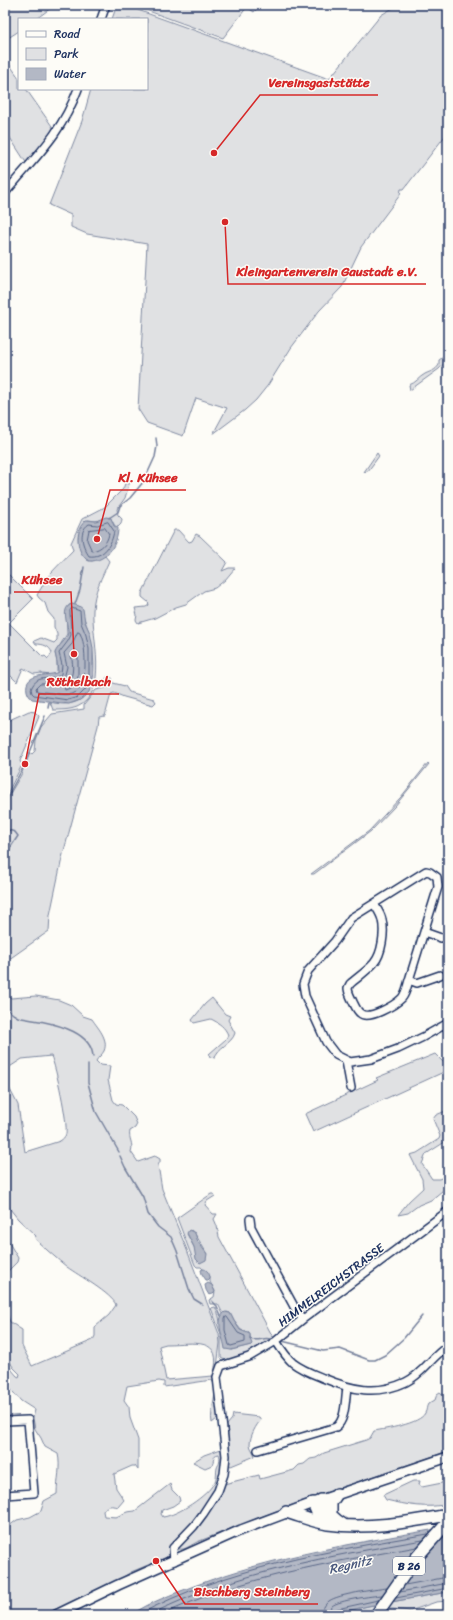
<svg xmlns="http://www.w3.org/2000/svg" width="453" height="1620" font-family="Sriracha,sans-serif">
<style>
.green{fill:#e0e1e3;stroke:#7e88a0;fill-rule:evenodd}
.water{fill:#b3b8c5;stroke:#76819c}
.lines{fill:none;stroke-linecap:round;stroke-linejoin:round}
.shore{stroke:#586687;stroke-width:1}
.stream{stroke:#76819c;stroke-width:1.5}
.minor-casing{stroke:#1b2f5e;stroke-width:10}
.tertiary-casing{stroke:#1b2f5e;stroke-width:12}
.primary-casing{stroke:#1b2f5e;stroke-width:14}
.minor{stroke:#fdfcf7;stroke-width:7}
.tertiary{stroke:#fdfcf7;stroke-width:9}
.primary{stroke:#fdfcf7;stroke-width:11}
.labels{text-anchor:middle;stroke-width:3;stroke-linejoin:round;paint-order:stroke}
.shield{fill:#fdfcf7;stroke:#5f6c8c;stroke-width:1}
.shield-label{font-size:11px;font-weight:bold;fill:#1b2f5e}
.street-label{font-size:12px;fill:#1b2f5e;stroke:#fdfcf7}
.water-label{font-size:13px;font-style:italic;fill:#49587d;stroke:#fdfcf7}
.leader{fill:none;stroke:#d62828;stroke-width:1.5}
.callout-dot{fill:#d62828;stroke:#fdfcf7;stroke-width:1.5}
.callout-label{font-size:13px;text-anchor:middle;font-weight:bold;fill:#d62828;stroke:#fdfcf7;stroke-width:3;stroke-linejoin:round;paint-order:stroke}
</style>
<rect width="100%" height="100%" fill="#fdfcf7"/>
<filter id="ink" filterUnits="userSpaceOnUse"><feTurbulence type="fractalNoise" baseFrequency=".025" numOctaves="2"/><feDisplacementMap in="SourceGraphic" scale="8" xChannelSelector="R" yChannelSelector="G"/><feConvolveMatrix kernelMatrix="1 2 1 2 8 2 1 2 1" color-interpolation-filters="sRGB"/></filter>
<g filter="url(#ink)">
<path class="green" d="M5 5H55L36 19H19V31L5 40Z
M117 5H124L329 79 381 15 398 5H448V132L404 189H401L400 195 361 247 342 287 319 311 291 348 268 385 256 400 245 410 213 434 227 408 196 398 183 436 147 423 138 409 147 244 87 234 71 227V215L49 205 82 121 91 89H147V19H112Z
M132 5H260L254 12 247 7 223 38Z
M5 58 19 78V89H26L54 129 27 164 5 130Z
M448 354V359L439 369 410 390 409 385C416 383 419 377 425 374 431 371 435 371 439 365V360Z
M377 453 379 456 368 471 364 472Z
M128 480 130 481 125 498 117 509 118 515 122 519 121 524 118 527 115 526 110 517 96 521 88 520C73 527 77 549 87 560L92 561 105 556 109 561C102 577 94 591 93 610 91 636 110 693 77 707 69 710 61 710 53 710L50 702C106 716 97 651 84 618 82 613 76 608 72 604L69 605 66 611 67 634 55 653 57 662V673L52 675 42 674V673L34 674 23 668 17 682 5 670V571L33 599 9 623 43 657 45 656 48 659 52 653C50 646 43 644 36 644L34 641 41 638 54 643 57 640V634L54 627V619L48 612 45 603 39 598 37 595 49 575 73 550 71 543 82 519 105 507 123 489 126 481Z
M174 530H178L189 542 192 541 196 534 200 536 227 562 222 571 229 568H235L225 580 215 588 204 591 186 604 176 607 155 618 138 623 136 620 137 615 135 608 146 607 149 605 148 602 142 597V593Z
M108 676 112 678 113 683 125 686 129 692 154 699 156 702 153 705 124 697 114 693 111 694 105 716 99 717 98 726 62 858 50 915 49 931 5 962V802L21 775 30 752 32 754 35 751 36 740 41 727 52 714 84 709V705L96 690 109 687 105 680Z
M29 711 35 712 39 716 38 719 20 761 22 765 5 798V722Z
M428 763 429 764 395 806 371 831 314 874H311L369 831 401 797Z
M5 993 11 998 36 996 59 1000 71 1005 83 1016 92 1019C98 1028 109 1039 104 1051 102 1055 98 1057 96 1061L100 1065 110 1066 108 1080 113 1100 116 1104 122 1105 134 1117 137 1124 135 1128 130 1131C128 1139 134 1143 131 1152L138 1162 155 1156 160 1159V1162L158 1165 162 1189 187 1250 219 1334 220 1343 216 1375 218 1419H217L212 1423C209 1409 220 1392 212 1380L164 1387V1382L159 1381 127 1386 124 1400 129 1407 130 1418 138 1440V1470L135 1466H132L114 1474 116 1488 124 1500 118 1507C112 1505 106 1505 103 1511L104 1516 116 1517 127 1512 135 1511 170 1484 172 1490 179 1497 180 1501 173 1506 162 1510 161 1514 163 1517C178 1515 207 1496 214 1483 217 1479 216 1473 217 1468 219 1463 221 1459 219 1454 211 1455 215 1460 212 1465L205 1468 193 1462 204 1455 221 1449C226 1461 221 1484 212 1492L211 1495 224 1484 259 1475 260 1479 294 1470 299 1465 304 1464 310 1459 316 1458 324 1453 366 1440 370 1438 374 1431C385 1429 420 1424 425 1413 427 1410 426 1407 428 1404L435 1400 437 1394 440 1392 448 1399V1451L302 1501 197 1542C187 1547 183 1553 172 1546L168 1555 165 1558 131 1572 122 1578 45 1615H5V1529L17 1520 30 1517 41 1511 44 1501 57 1494C57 1480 61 1467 58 1454L45 1447 41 1438 35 1429 33 1418 35 1410 21 1401 5 1383V1362L17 1376 19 1377 20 1374 13 1367 5 1353V1308L10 1322 22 1330V1346L32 1366 93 1340 95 1336V1327L109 1315 116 1305C112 1294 78 1275 67 1267 57 1259 47 1250 38 1242L35 1238 36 1236 18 1219 10 1209 5 1198V1080L18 1105 25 1152 60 1141C63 1139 65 1137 66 1134 68 1122 56 1067 51 1056L22 1059 5 1070ZM166 1344C193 1344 225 1335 213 1376L166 1380 159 1346Z
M212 998 225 1014 230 1016 228 1020 235 1033C232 1044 217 1047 215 1058L210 1057 209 1054 226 1039 228 1035C225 1027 219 1023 211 1019L194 1023 192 1020 205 1004Z
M435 1054 448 1067V1070L313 1132 305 1114 378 1080 376 1078Z
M448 1110V1140L426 1154 422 1164 432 1179H439L448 1175V1186L431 1200 419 1205 408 1213 398 1215 409 1201 423 1188 422 1179 410 1155 417 1153 439 1139 440 1136 433 1119 436 1115Z
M211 1194H214L215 1196 207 1201 205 1205 213 1214H217L214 1219 217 1226 219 1237 274 1339 257 1351 227 1361 221 1358V1334L211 1308 215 1307C224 1321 217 1340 231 1350L251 1345 250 1335 248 1332 241 1330 234 1321 230 1313 227 1312 223 1314 218 1304H210L209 1300 214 1297 215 1291 210 1282V1276L201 1267H197L195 1265 177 1218ZM191 1230C195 1232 204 1249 207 1254L198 1262 195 1249 187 1234Z
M5 1236 18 1258 17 1262 5 1274Z
M233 1414 259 1417 261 1420C256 1425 250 1436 250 1444 250 1448 254 1452 255 1456L231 1466 229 1465V1448L227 1425 232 1419Z
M444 1477H448V1504C427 1509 407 1505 386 1500L383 1495 413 1481H420L419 1485 422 1487 442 1483Z
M448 1592V1601L436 1602 410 1611 392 1609 363 1615H330L368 1606Z"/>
<path class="water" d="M106 517 111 518 114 526 118 528C118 544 107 562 89 561 75 553 75 530 86 520L96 521Z
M72 604 79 606 83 609 85 622 90 633 93 648V677L89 692 80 700 69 704 32 699C30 697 28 695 27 691 23 671 52 677 58 672L57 662 55 653C57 646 68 640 68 632 68 623 60 608 72 604Z
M189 1230 195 1233 198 1242 207 1254 206 1260 200 1263 196 1259 194 1247 187 1233Z
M203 1269C207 1269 210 1274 210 1278L208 1280H206L202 1274 201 1270Z
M208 1283 212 1285 215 1292 213 1294 209 1295 206 1290 205 1285Z
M225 1312 230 1313 234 1321 240 1330 250 1334V1339L252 1344 251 1345 231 1350 225 1349C224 1339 214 1321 225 1312Z
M448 1527V1592L368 1606 330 1615H131C150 1602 173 1594 194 1586 276 1555 362 1542 448 1527Z"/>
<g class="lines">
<path class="shore" d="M108 522 114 531C112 544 104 558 89 556 83 547 77 532 89 524L97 525Z
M105 528 109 534C107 543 102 549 92 551L87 540 89 530Z
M72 608 80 611 81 623 86 635 89 649V677L85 690 78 697 68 700 34 695 32 693 31 689C38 671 52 684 61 674L62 665 59 653 68 641 71 635 70 611Z
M78 632 80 633C85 644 85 656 85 667 83 692 77 698 52 693 47 692 42 692 37 691L36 688 40 684 57 683 64 678 67 667 64 653 72 644Z
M75 650 78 652V676L75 686 65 690 64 687C74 678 74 667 71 655Z
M227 1317 238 1333 245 1336V1342L231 1346 229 1345 225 1330V1318Z
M405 1585 448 1577
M400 1592 448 1583
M396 1598 448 1588
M138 1615C227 1567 330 1551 428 1534
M149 1615C235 1572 330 1556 423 1540
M162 1615C239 1577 333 1562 417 1547
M322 1615C322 1610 324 1605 329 1601 339 1594 373 1590 387 1588
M328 1615C328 1612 329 1609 332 1606 339 1600 372 1596 382 1595
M333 1615 334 1612 337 1609 378 1600"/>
<path class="stream" d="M109 518 118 512 120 506 130 498 144 481 155 457 157 446 156 438
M75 604 80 590 84 567
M48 707 49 702
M5 801 25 764 45 716
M5 829 15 832 18 836 10 848 5 865
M5 1008C9 1011 14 1015 18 1017 25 1019 33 1020 40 1021 59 1025 92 1033 93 1057
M88 1065V1083L96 1112 119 1152
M120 1156 125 1167 143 1197 148 1214 158 1227 171 1237 177 1251 189 1289 194 1299 202 1304
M212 1301 216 1305 221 1316
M250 1339C259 1342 263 1337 270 1339
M282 1341 323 1351 340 1349 369 1360H375L385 1355 404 1338 422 1316"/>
<defs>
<path id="minor" d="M101 19 106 5
M5 193C35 157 61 135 78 89
M374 904C377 909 381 914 382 920 385 932 382 954 374 963 367 971 358 977 350 984L348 988C348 993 351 997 353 1002 355 1006 357 1011 360 1013 368 1021 395 1005 402 998 406 993 407 987 409 980
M424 932 441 938 448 936
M440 975 417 983 409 980 438 887 437 877 430 872 426 871 351 918 335 941 308 971 303 984 305 996 326 1042 336 1055 350 1062 371 1059 398 1049 423 1037 448 1023
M346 1061 351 1088
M250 1219 251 1227 297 1312 303 1319
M276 1341C281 1349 286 1357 293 1363 302 1370 313 1374 323 1378 352 1390 376 1396 406 1382 423 1374 432 1356 448 1346
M5 1421 28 1420 34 1493 5 1495
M258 1450 336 1427C346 1420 345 1399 347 1388
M174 1561 173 1548 194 1526 203 1514 218 1491 224 1474 226 1456 217 1377 221 1366 249 1357 276 1341 303 1319 448 1211"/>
<path id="tertiary" d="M56 1615 118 1585 241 1530 321 1500 448 1457"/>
<path id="primary" d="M321 1500C324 1510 335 1520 344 1525
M313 1503 318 1515 327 1524
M286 1512C300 1516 314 1522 328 1524 367 1530 409 1522 448 1515
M331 1515V1503L337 1494
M376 1615 416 1558 448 1522"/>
</defs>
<use href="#minor" class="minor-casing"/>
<use href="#tertiary" class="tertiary-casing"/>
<use href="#primary" class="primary-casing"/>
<use href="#minor" class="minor"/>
<use href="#tertiary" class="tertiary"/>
<use href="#primary" class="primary"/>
</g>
</g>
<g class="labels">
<rect class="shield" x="393" y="1557" width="32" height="18" rx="3"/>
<g class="shield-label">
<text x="409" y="1570">B 26</text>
</g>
<g class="street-label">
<text transform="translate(331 1285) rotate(-37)" y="4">HIMMELREICHSTRASSE</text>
</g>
<g class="water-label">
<text transform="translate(350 1564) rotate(-13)" y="5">Regnitz</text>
</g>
</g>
<path class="leader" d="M214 153L260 95H378M225 222L228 284H426M97 539L110 490H186M74 654L71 592H14M25 764L39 694H119M156 1561L185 1604H318"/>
<g class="callout-dot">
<circle cx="214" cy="153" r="4"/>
<circle cx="225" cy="222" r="4"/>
<circle cx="97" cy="539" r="4"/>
<circle cx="74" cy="654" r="4"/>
<circle cx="25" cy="764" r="4"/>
<circle cx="156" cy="1561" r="4"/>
</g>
<g class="callout-label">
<text x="319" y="87">Vereinsgaststätte</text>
<text x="327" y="276">Kleingartenverein Gaustadt e.V.</text>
<text x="148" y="482">Kl. Kühsee</text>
<text x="42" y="584">Kühsee</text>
<text x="79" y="686">Röthelbach</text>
<text x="252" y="1596">Bischberg Steinberg</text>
</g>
<rect width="453" height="1620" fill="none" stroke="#fdfcf7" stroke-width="20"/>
<rect x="10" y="10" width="433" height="1600" fill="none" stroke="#1b2f5e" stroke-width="1.5" filter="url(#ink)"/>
<rect x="18" y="18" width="130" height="72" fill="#fdfcf7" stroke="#a3aaba"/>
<rect x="26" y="31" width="20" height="6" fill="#fdfcf7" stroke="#a3aaba"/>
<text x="54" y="38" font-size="12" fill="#1b2f5e">Road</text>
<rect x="26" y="48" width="20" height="12" fill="#e0e1e3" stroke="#a3aaba"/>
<text x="54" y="58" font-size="12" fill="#1b2f5e">Park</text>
<rect x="26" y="68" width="20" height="12" fill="#b3b8c5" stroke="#a3aaba"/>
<text x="54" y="78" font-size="12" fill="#1b2f5e">Water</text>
</svg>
